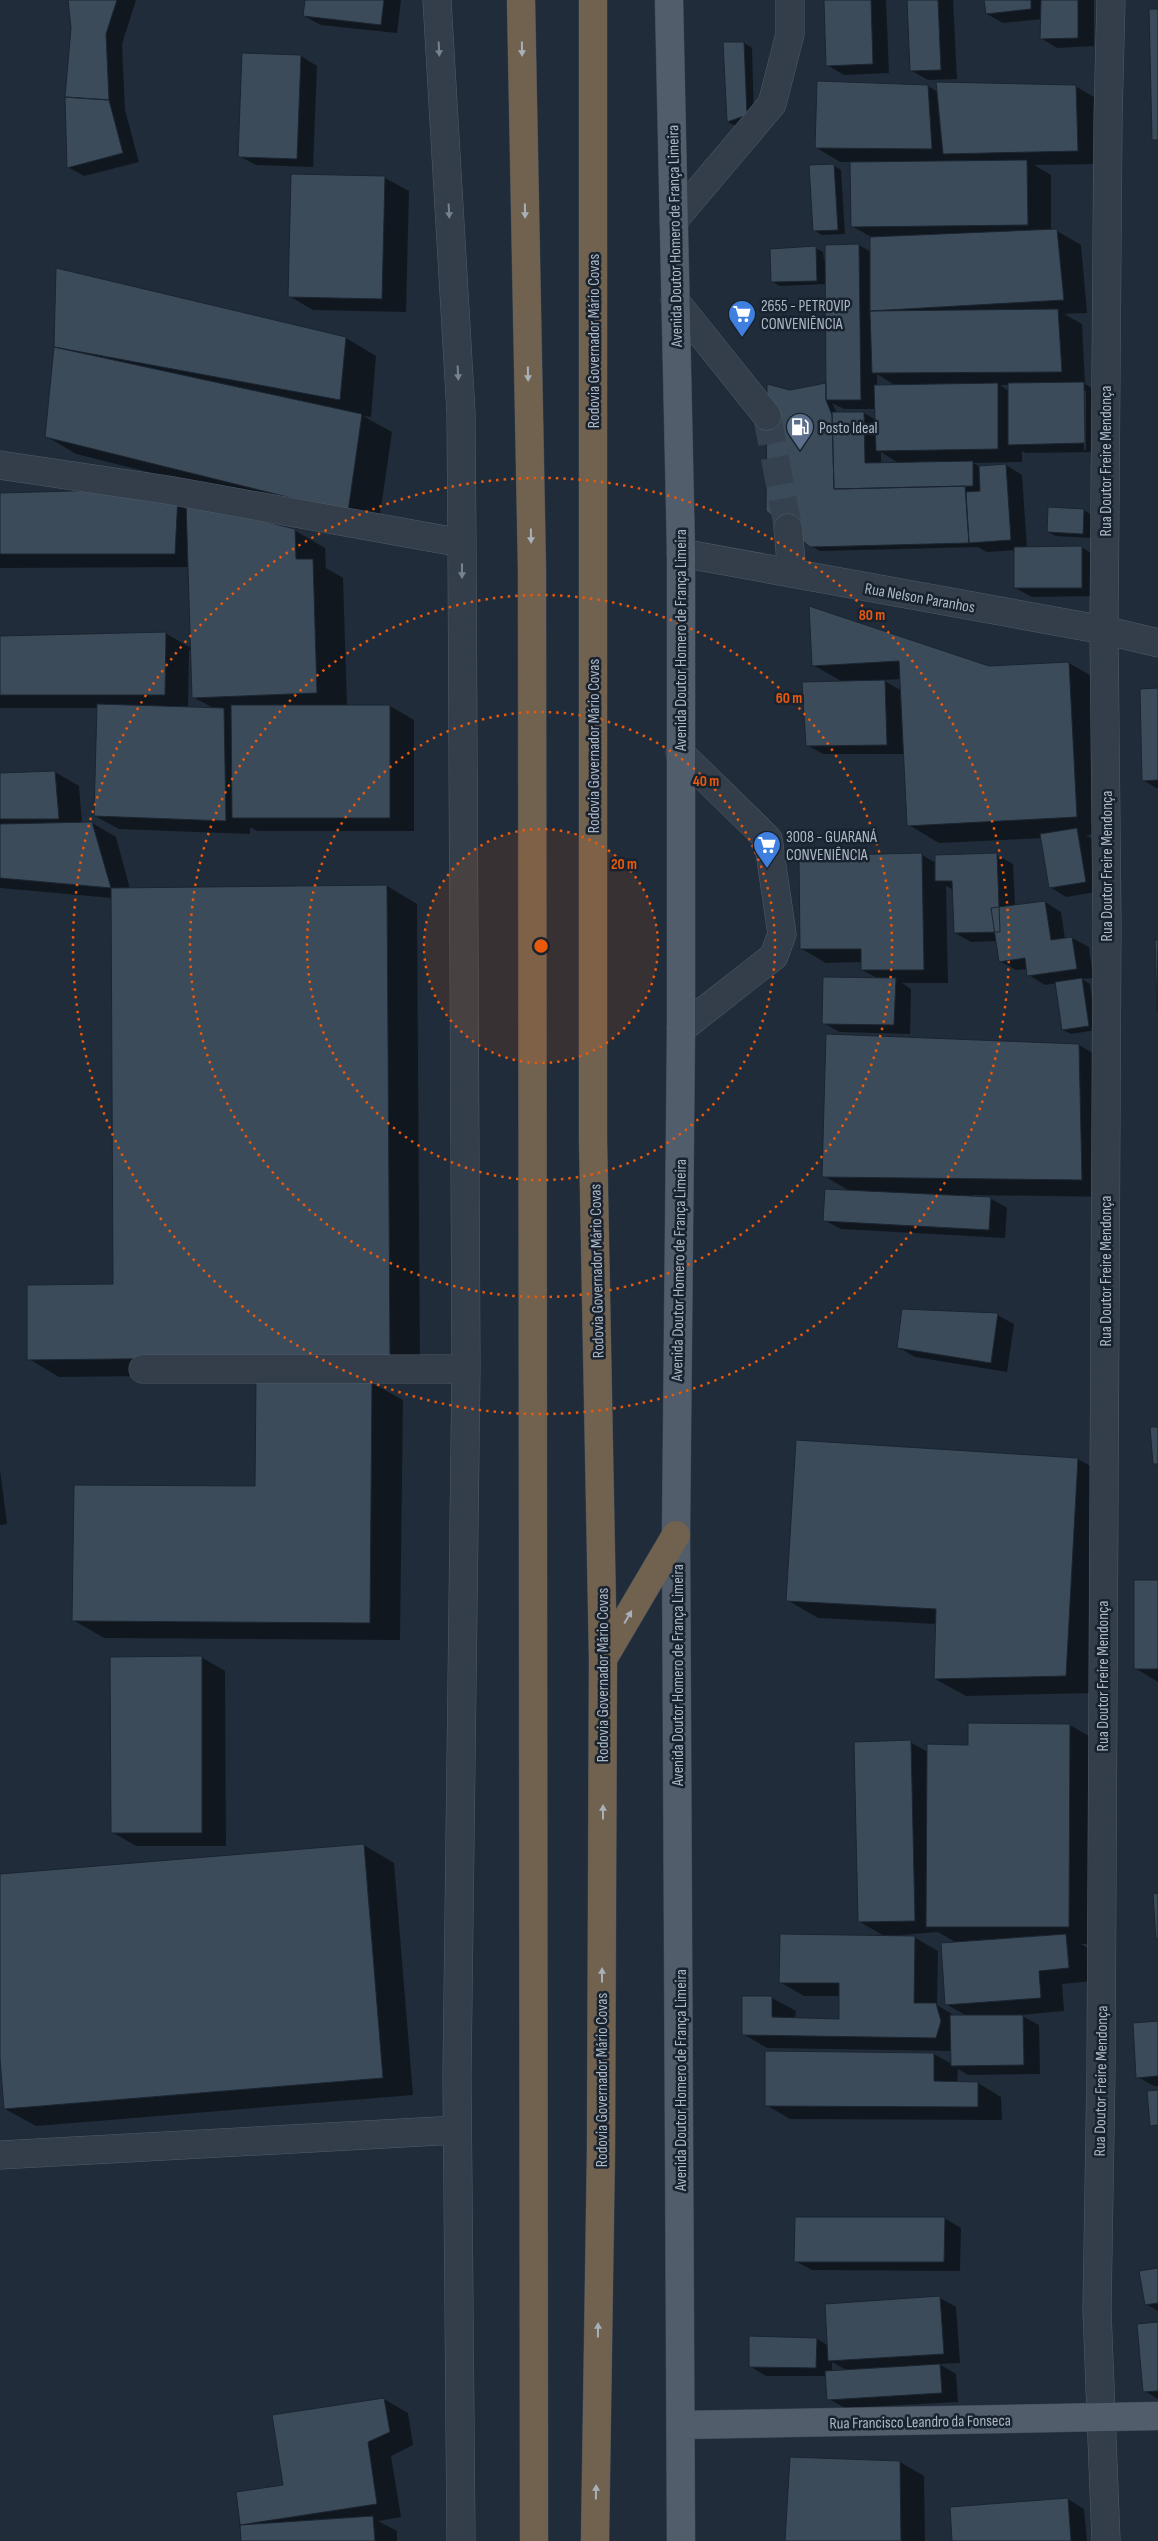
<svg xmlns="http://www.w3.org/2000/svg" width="1158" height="2541" font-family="'Sofia Sans Condensed',sans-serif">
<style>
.shadow{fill:#0007;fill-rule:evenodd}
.building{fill:#3b4b5a;stroke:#1b2531}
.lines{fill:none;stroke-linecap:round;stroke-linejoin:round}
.minor-tunnel{stroke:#35414f;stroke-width:28;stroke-dasharray:28 14;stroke-linecap:butt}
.minor-casing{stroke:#515c68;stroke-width:29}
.major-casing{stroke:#3d4754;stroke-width:29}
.highway-casing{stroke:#3e4955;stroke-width:29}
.minor{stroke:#333e4a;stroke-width:28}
.major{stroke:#515d6b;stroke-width:28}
.highway{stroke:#716250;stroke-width:28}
.oneway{fill:#77828f}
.oneway2{fill:#a8b0bb}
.ring{fill:none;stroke:#e8590c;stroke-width:2.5;stroke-dasharray:2.5 5}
.labels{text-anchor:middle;stroke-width:5;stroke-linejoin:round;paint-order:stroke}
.street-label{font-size:16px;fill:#aeb9c7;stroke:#19232f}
.poi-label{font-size:16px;fill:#aeb9c7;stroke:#19232f;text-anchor:start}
.centre{fill:#e8590c;stroke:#19232f;stroke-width:2.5}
.ring-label{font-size:15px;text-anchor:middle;font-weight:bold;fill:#e8590c;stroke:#19232f;stroke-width:5;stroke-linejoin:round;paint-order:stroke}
</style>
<rect width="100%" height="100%" fill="#202c3a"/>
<path class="shadow" d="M70 0H136L122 44 125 110 139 162 84 176 68 167 72 28Z
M306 0H401L397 33 321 25 304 16Z
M825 0H886L889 73 844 75 827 65Z
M908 0H953L957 79 928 80 912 71Z
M985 0H1094V46L1057 48 1041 38 1042 19 1003 23 987 14Z
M744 43 752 48 754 119 736 126 728 122Z
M244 54 301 56 317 66 313 167 256 165 239 156Z
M928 86 938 92 1075 86 1099 100 1102 164 1034 165 1051 175V231H1057L1081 245 1087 313 1064 314 1082 324 1085 384 1100 393 1101 452 1026 453 1022 451V462L973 463 981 467 1006 465 1022 475 1027 548 1081 547 1098 557V596L1032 597 1015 588V550L987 552 978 547 820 551 811 546 790 391 827 386 826 284 780 286 773 282 815 248 823 252 824 260 859 245 871 252V237L852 226V162H840L817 148ZM877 374 896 386H877ZM1000 385H1009V391ZM1083 391H1086V450H1084ZM832 403 844 409H876V420L864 413H837ZM881 452 900 464H881Z
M833 165 841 170 845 234 822 235 814 230Z
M385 178 409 191 406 312 313 310 289 296Z
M346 338 376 356 371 417 363 416 392 432 378 529 76 454 46 436 55 347Z
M144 490 294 530 325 548 326 568 343 578 347 706H390L414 720V831H257L250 827V834L119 829 95 816 98 708H0V637L165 633 191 648 189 567 0 568V494ZM189 650H191L193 697 215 709H188Z
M1049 508 1084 510 1092 515 1091 538 1056 536 1048 532Z
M810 608 989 668 1069 663 1100 681 1107 834 1086 835 1093 839 1102 891 1066 897 1050 887 1042 838 939 843 909 825 905 754H823L807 745 843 682 813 665ZM901 679 902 691 883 680Z
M1158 689V789L1143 780Z
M55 772 79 786 82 823H92L116 837 130 889 387 886 417 904 420 1373 59 1377 29 1359 114 1285 112 898 0 888V775Z
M922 855 936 863V856L997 855 1013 864 1015 906 1045 902 1061 912 1065 939 1072 938 1089 947 1093 978 1082 979 1090 984 1096 1030 1071 1034 1063 1030 1057 983 1045 985 1029 975 1028 969 1016 970 1000 961 997 941 971 942 955 933 954 890 946 886 948 983H902L911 989 910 1034 840 1032 823 1023 879 979 862 970V962L826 963 802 949Z
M1158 941V999L1156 942Z
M827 1035 1079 1045 1110 1063 1112 1197 973 1195V1197L990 1198 1007 1208 1005 1238 841 1229 824 1220 850 1191 824 1176Z
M997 1315 1014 1324 1007 1372 915 1357 898 1347Z
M257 1382 372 1383 403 1400 400 1640 104 1638 73 1620 256 1487Z
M797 1441 1078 1459 1109 1477 1096 1693 966 1696 935 1679 937 1624 818 1618 787 1600Z
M0 1470 7 1524 0 1525Z
M1158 1582V1682L1135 1668Z
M201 1657 225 1671 226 1846H136L112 1832Z
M969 1724 1070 1725 1101 1743 1099 1944H1081L1090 1949 1093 1981 1062 1984 1064 2011 1020 2015 1039 2025 1040 2074 968 2075 958 2069 957 2083H978L1001 2097 1002 2120 790 2119 766 2105 934 2054 952 2064V2051L767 2048 743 2034 772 1998 796 2011 795 2019 840 2020V1996H804L780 1982 886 1937 860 1922 910 1742 928 1752 969 1746ZM938 1932 957 1943 946 2004 967 2016 957 2017 937 2005 938 1951 914 1937H901V1935Z
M364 1845 394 1863 413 2095 36 2126 5 2109 0 2043V1876Z
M1158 2023V2086H1154L1138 2077Z
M944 2218 961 2228 960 2271 812 2270 795 2261Z
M1158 2269V2311L1146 2304Z
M940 2298 956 2307 960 2363 939 2364 956 2374 958 2402 845 2408 829 2399 827 2376H766L750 2366 817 2339 829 2346ZM832 2362 848 2371 832 2372Z
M1158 2323V2399L1145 2391Z
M384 2399 408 2413 413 2445 391 2456 401 2517 378 2521 397 2531V2541H241L237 2493 284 2486Z
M900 2462 924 2476 925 2541H786Z
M1068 2499 1084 2509 1087 2541H954Z"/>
<path class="building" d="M68 0H117L106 34 109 100 65 97 71 28Z
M305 0H384L381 25 303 16Z
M824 0H871L873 64 826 66Z
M907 0H938L941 70 910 71Z
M984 0H1031V9L986 14Z
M1041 0H1078V38L1040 39Z
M1149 9H1158V140H1152Z
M723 42H744L747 115 727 122Z
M242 53 301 55 297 159 238 157Z
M817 81 928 85 932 149 815 148Z
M936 82 1076 85 1078 151 943 154Z
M65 97 109 100 123 153 67 168Z
M1027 160 1028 225 851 227 850 162Z
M834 164 838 230 813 231 809 165Z
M291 174 385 176 382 299 288 297Z
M1057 229 1064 300 870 311V237Z
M859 244 861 400H826L825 245Z
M816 246 817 281 771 282 770 249Z
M56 268 346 337 340 400 54 347Z
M1058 309 1062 372 872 373 870 311Z
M54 347 362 414 348 512 45 437Z
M1084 382 1085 443 1008 445V383Z
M826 383V400L832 415 834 489 965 486 969 543 810 547 766 511 767 384 790 390Z
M998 383V449L876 451 874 385Z
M832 412H864L865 463 973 461V486L834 489Z
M1006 464 1011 540 969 543 966 492 980 491 979 466Z
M144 489 178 496 175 554H0V493Z
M186 502 295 529 296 559H313L317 693 192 698Z
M1048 507 1084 509 1083 534 1047 532Z
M1082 546V588H1014V547Z
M809 606 989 666 1069 662 1077 817 907 826 899 661 812 666Z
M166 632 165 695H0V636Z
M885 680 887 745 806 746 802 682Z
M1158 688V780L1142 781 1140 689Z
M97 704 224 708 226 821 94 816Z
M231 705H390V818H232Z
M55 771 59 819H0V773Z
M92 822 111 888 0 878V824Z
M1077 828 1086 882 1049 888 1040 834Z
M922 853 924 970H861V949H800L799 856Z
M997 853 1000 932 954 933 952 881H935V855Z
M387 885 390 1356 27 1360V1285L113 1284 111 888Z
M1045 901 1051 940 1072 937 1077 969 1027 976 1025 958 999 962 991 908Z
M1155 940H1158L1157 1013Z
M823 977 896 978 894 1025 822 1024Z
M1082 978 1089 1026 1062 1030 1055 982Z
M826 1034 1079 1044 1082 1180 822 1177Z
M825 1189 991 1197 989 1230 823 1221Z
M902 1309 998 1313 991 1363 897 1348Z
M256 1380 372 1381 370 1623 72 1621 74 1485 255 1486Z
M1150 1427H1158V1464H1153Z
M796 1440 1078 1458 1066 1676 934 1679 936 1609 786 1601Z
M1134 1580H1158V1669H1134Z
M202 1656V1833H111L110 1657Z
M968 1723 1070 1724 1069 1927H926L927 1744 968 1745Z
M911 1740 915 1921 858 1922 854 1742Z
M364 1844 383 2078 4 2109 0 2059V1874Z
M1158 1893V1938L1156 1939 1153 1894Z
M780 1934 915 1936 914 2003H936L941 2021 936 2038 742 2035V1996H772V2017L839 2019V1983H779Z
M1066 1934 1069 1968 1039 1971 1041 1998 945 2005 941 1943Z
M950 2015H1023L1024 2065 951 2066Z
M1158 2021V2076L1136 2078 1133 2023Z
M765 2051 934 2053V2081L978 2082V2107L765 2106Z
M1158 2090V2125L1150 2126 1147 2091Z
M795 2217H945L944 2262H794Z
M1158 2268V2303L1145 2305 1139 2271Z
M940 2296 944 2354 828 2361 825 2304Z
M1158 2322V2391L1143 2392 1137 2324Z
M749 2336 817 2338 816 2368 749 2367Z
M940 2364 942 2393 827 2400 825 2371Z
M384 2398 390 2432 368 2442 377 2504 240 2525 236 2492 283 2485 272 2415Z
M790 2457 900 2461 901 2541H785Z
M1068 2498 1071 2541H952L950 2507Z
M373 2516 375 2541H241L240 2525Z"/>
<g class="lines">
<path class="minor-tunnel" d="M767 416 788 528"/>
<defs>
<path id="minor" d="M437 0 461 413 462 543 466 1369 457 2075 461 2541
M674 220 772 104 790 34V0
M675 301 767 416
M0 465 168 490 462 543
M788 528 792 573
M681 553 1104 630 1158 643
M680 753 768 839 782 934 774 956 681 1029
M143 1369H466
M0 2155 457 2130
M1106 2541 1097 2310 1101 2070 1107 924 1104 630 1108 119 1111 0"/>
<path id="major" d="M669 0 681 553V1029L676 1535 681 2541
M682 2425 1158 2416"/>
<path id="highway" d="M521 0 532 570 534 2541
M593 0V1139L603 1659 601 2149 595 2541
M603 1659 676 1535"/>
</defs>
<use href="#minor" class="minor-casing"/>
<use href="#major" class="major-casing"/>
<use href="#highway" class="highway-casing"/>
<use href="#minor" class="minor"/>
<use href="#major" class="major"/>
<use href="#highway" class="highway"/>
</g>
<defs><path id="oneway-solid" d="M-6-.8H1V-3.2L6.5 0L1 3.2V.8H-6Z" transform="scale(1.25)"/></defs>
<g class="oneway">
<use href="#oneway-solid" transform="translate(439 49) rotate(87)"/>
<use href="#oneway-solid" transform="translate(449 211) rotate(87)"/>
<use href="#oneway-solid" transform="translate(458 373) rotate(87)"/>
<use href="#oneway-solid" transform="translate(462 571) rotate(90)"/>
</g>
<g class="oneway2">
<use href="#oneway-solid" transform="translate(522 49) rotate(89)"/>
<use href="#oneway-solid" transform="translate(525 211) rotate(89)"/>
<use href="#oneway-solid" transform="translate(528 374) rotate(89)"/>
<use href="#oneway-solid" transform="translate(531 536) rotate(89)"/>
<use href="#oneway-solid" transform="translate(628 1617) rotate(-60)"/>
<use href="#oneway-solid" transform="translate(603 1812) rotate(-90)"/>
<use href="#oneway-solid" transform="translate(602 1975) rotate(-90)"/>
<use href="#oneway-solid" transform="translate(598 2330) rotate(-89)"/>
<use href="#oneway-solid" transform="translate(596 2492) rotate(-89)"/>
</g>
<circle cx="541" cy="946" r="117" fill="#e8590c" fill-opacity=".12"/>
<g class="ring">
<circle cx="541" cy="946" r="117"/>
<circle cx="541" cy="946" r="234"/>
<circle cx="541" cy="946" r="351"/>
<circle cx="541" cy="946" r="468"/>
</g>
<defs>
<symbol id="supermarket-pin" viewBox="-11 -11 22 30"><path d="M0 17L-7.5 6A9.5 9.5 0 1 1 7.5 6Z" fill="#3f7fe0" stroke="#19232f"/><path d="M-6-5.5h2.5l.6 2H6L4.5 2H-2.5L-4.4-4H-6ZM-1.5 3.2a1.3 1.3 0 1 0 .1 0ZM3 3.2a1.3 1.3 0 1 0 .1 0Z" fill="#fff"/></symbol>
<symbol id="fuel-pin" viewBox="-11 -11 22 30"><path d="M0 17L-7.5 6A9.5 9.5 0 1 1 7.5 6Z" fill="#5c6f8a" stroke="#19232f"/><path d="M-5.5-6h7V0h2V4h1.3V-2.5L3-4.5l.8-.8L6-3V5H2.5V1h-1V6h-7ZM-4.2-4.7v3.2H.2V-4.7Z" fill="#fff"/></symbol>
</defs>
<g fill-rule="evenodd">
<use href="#supermarket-pin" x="726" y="298" width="32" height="43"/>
<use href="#fuel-pin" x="784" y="411" width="32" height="43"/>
<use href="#supermarket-pin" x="751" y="829" width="32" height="43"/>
</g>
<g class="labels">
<g class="street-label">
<text transform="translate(674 236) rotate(-91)" y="6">Avenida Doutor Homero de França Limeira</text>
<text transform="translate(593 341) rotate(-90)" y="6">Rodovia Governador Mário Covas</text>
<text transform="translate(1105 461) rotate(-90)" y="6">Rua Doutor Freire Mendonça</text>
<text transform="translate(920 597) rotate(10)" y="6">Rua Nelson Paranhos</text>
<text transform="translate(680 640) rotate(-90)" y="6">Avenida Doutor Homero de França Limeira</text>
<text transform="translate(593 746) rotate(-90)" y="6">Rodovia Governador Mário Covas</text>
<text transform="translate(1106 866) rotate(-90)" y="6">Rua Doutor Freire Mendonça</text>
<text transform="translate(678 1270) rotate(-89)" y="6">Avenida Doutor Homero de França Limeira</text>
<text transform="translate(596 1271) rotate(-91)" y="6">Rodovia Governador Mário Covas</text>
<text transform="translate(1105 1271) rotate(-90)" y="6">Rua Doutor Freire Mendonça</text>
<text transform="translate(602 1675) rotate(-90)" y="6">Rodovia Governador Mário Covas</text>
<text transform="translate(677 1675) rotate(-90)" y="6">Avenida Doutor Homero de França Limeira</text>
<text transform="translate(1102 1676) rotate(-90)" y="6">Rua Doutor Freire Mendonça</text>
<text transform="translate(601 2080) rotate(-90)" y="6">Rodovia Governador Mário Covas</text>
<text transform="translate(680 2080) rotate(-90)" y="6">Avenida Doutor Homero de França Limeira</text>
<text transform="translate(1100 2081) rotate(-89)" y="6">Rua Doutor Freire Mendonça</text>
<text transform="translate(920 2421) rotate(-1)" y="6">Rua Francisco Leandro da Fonseca</text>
</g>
<g class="poi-label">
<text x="761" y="311">2655 - PETROVIP<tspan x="761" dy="18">CONVENIÊNCIA</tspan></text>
<text x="819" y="433">Posto Ideal</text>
<text x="786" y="842">3008 - GUARANÁ<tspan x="786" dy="18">CONVENIÊNCIA</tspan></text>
</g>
</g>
<circle cx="541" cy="946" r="8" class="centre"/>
<g class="ring-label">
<text x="872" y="620">80 m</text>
<text x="789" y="703">60 m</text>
<text x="706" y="786">40 m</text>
<text x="624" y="869">20 m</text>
</g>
</svg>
